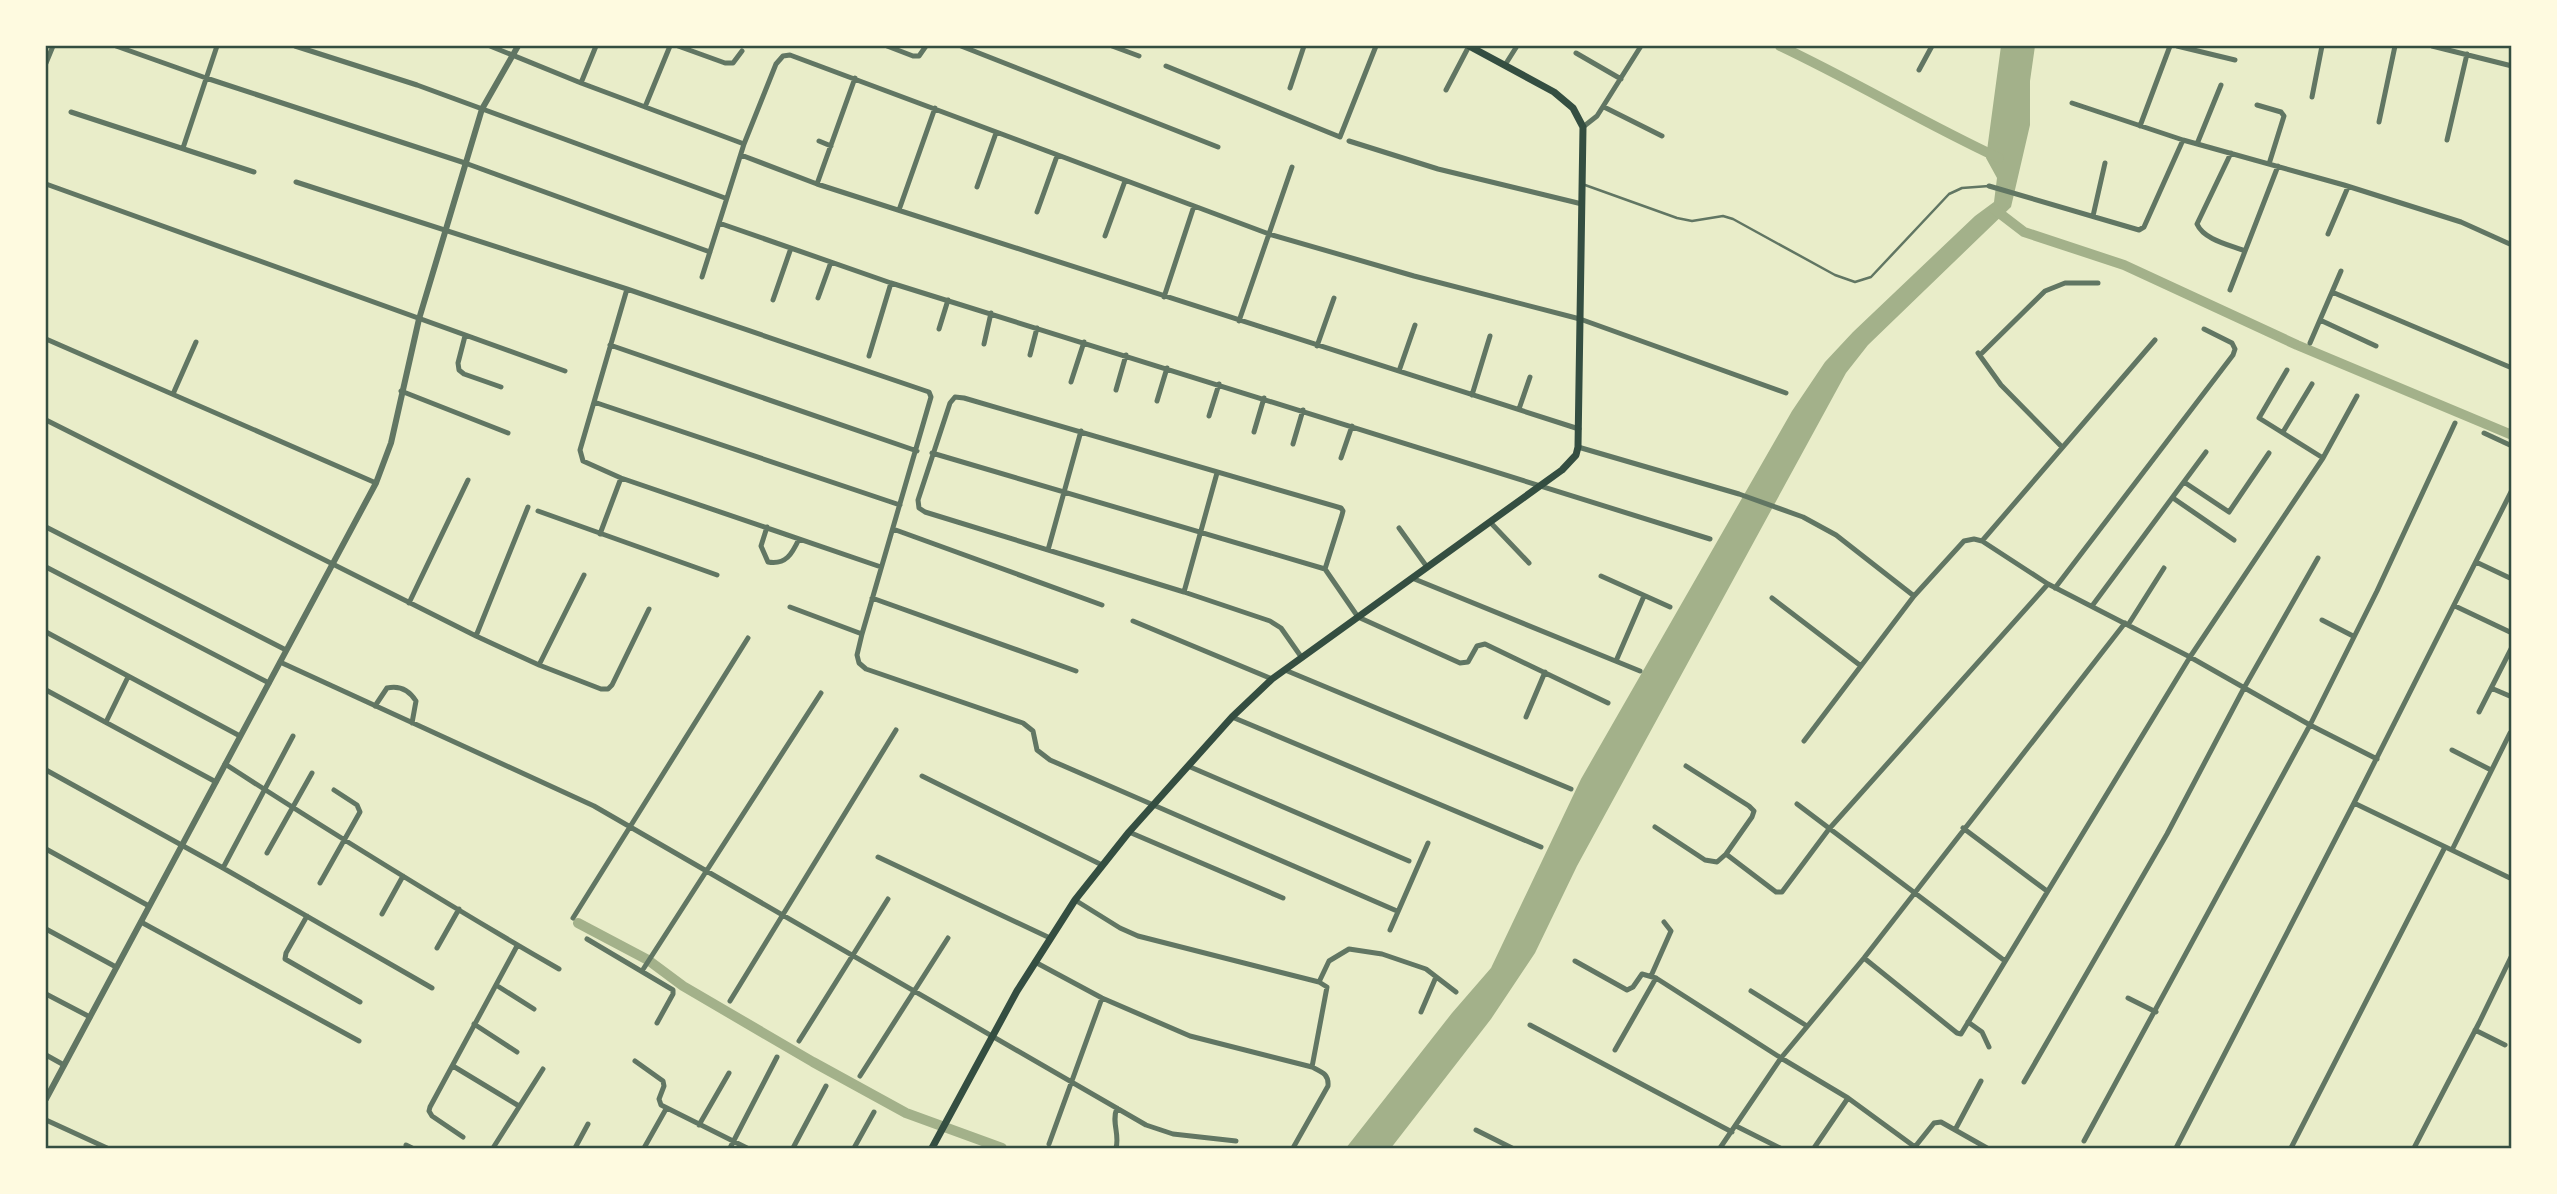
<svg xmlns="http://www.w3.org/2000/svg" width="2557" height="1194" font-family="Lato,sans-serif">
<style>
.water{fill:#a3b18a}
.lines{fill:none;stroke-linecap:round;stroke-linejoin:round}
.canal{stroke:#a3b18a;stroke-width:10}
.service{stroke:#617663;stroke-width:2.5}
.minor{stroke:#617663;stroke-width:5}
.tertiary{stroke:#617663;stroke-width:6}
.secondary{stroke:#344e41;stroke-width:7}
.neatline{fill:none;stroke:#344e41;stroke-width:2.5}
</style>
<rect width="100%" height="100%" fill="#e9edc9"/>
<path class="water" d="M2001 46H2035L2030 81V125L2011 207 1868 345 1846 373 1577 866 1535 953 1491 1019 1391 1148H1346L1452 1013 1491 968 1581 779 1792 411 1825 362 1853 332 1975 216 1994 202 1997 178 1986 158Z"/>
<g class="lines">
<path class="canal" d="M1780 46C1854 81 1924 123 1999 158
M1994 209 2024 232 2124 265 2297 345 2512 435
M578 923 648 960 683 986 813 1062 906 1113 1002 1148"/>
<path class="service" d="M1585 185 1677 218 1692 221 1723 216 1733 219 1835 275 1855 282 1871 277 1949 194 1962 188 1989 186"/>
<path class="minor" d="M116 46 206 78 465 163 710 252
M295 46 417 85 725 198
M490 46 581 83 744 144
M678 46 725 63H733L742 51
M887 46 913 56H919L926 46
M961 46 1218 147
M1112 46 1139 56
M2177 46 2235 60
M2432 46 2512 66
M1576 53 1621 79
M46 63 53 46
M1505 65 1517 46
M1166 66 1340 137 1376 46
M1919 70 1932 46
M581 83 596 46
M1290 88 1304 46
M1446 90 1469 46
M2312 97 2322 46
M2072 103 2183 140 2344 185 2461 222 2512 245
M2257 105 2281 112 2284 116 2269 164
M645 107 670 46
M1604 107 1662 136
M71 112 254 172
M2379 122 2395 46
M2140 126 2170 46
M1583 127 1597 116 1641 46
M2447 140 2467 54
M819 141 831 146
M1349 141 1438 169 1582 204
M2197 144 2221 85
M183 148 217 46
M2231 153 2197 224C2204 240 2230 245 2245 251
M741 155 817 184 1579 429
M296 182 627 289 929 392 931 397 862 634 857 655 859 663 866 669 1023 723 1033 731 1037 750 1050 760 1397 911
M46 184 565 371
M817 184 855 78
M1989 186 2139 230 2144 227 2183 140
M977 187 996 133
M899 210 935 108
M1037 212 1057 156
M2093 216 2105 163
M719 223 891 283 1710 539
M2328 234 2348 187
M1105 236 1125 181
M702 277 744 144 776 64 783 56 790 55 1269 234 1414 276 1580 319 1786 393
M627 289 580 450 583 461 621 478 881 567
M2230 290 2278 166
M2332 292 2341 271
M1164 297 1194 206
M818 298 831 262
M773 300 791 248
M2320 320 2376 346
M1239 321 1292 167
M939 329 948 300
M465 336 458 363 459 370 464 374 501 387
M46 339 376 483
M2310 343 2332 292 2512 368
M984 344 991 313
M610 345 917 451
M1317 346 1334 298
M1978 353 2001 385 2062 447
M1030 355 1037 328
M1980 355 2045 291 2065 283H2098
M869 356 891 283
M2287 370 2259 418 2323 458
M1399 371 1415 325
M1071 382 1084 342
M1116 390 1126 355
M401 391 508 433
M173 394 196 342
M1472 395 1490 336
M1157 401 1167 368
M594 402 900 505
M1519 409 1530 377
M1209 416 1219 384
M46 420 476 636 539 665 601 689H608L612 685 649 609
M1254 432 1264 398
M2283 432 2312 384
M2484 433 2512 446
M1293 444 1303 410
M1578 447 1739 494 1803 517 1836 535 1914 596
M932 453 1325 569 1358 617 1460 663 1468 662 1477 646 1485 644 1608 703
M1341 458 1352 426
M2184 482 2229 512 2269 453
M2173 498 2234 540
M538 511 717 575
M1490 522 1529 563
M46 527 286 650
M767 527 761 546 768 562C786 565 792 554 799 539
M1399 528 1427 567
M893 529 1102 605
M600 534 621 478
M1982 541 2155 340
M1048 550 1081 431
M2476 562 2512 579
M46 567 269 683
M1601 576 1670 607
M1412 578 1640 671
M2055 588 2233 355 2235 349 2232 343 2204 329
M1184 592 1217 473
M872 598 1076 671
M1772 598 1861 666
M409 603 468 480
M2092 606 2206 452
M2455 606 2512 633
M790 607 862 634
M2322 620 2353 636
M1133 621 1272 679
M2128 625 2164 568
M46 632 240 736
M476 636 528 507
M1302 658 1281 628 1270 621 1184 592 925 512 919 508 918 500 950 403 955 397 964 398 1341 508 1343 511 1342 515 1325 569
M1616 661 1644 596
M280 662 594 806 1146 1125 1173 1134 1236 1141
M539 665 584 575
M1285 670 1571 789
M2491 688 2512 697
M46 690 216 782
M375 706 387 688C400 685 409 690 416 701L412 723
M2479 712 2512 647
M1232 717 1541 847
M1526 717 1545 672
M106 722 128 677
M1804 741 1914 596 1964 541 1974 539 1982 541 2048 584 2190 657 2310 725 2377 759
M2452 750 2491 770
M225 764C335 835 446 904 559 969
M1188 766 1409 861
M46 770 223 868 432 988
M922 776 1102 865
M2354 803 2512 879
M1797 804 2005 961
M1655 827 1705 860 1717 862 1726 854 1752 817 1754 811 1749 806 1686 766
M1963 828 2047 891
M1129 832 1283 898
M46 849 149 906
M2452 850 2510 733
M267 853 312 773
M1726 854 1776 892H1782L1829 829 2048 584
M878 857 1050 938
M223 868 293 736
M320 883 360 812 357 805 334 790
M1075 900 1120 928 1138 936 1319 982 1327 987 1312 1067
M382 914 403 876
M307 916 286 953 285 959 360 1002
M573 918 748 638
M141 922 359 1041
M46 929 116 967
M1390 930 1428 843
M587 939 673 990V994L657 1023
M437 948 459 909
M1864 958 1957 1033 1961 1034 2190 657 2323 458 2357 396
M1575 961 1627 990 1633 987 1642 974 1656 978
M1035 962 1102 998 1190 1036 1312 1067C1322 1072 1329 1074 1328 1086L1293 1148
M642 971 821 693
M1651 976 1671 931 1664 922
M1319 982 1329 961 1349 949 1382 954 1426 969 1456 992
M496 985 534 1009
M1751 991 1807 1026
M46 994 90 1017
M2128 998 2156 1012
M730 1001 896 730
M1421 1012 1436 977
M1968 1022 1982 1032 1989 1047
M474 1024 517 1052
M1530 1025 1732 1132
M2475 1030 2505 1045
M799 1041 888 899
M1615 1050 1656 978 1781 1058 1864 958 2125 623
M46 1055 64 1065
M635 1061 663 1081 664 1086 659 1099 661 1105 747 1148
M453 1066 519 1106
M860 1076 948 938
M2024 1082 2167 834 2244 688 2318 558
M46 1120 107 1148
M699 1125 729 1073
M1736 1126 1780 1148
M1476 1130 1512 1148
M1955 1130 1981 1081
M463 1137 432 1116 429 1111 430 1107 517 946
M2084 1141 2310 725 2377 591 2455 423
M1049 1144 1102 998
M406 1145 412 1148
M493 1148 543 1069
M575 1148 588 1124
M644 1148 666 1109
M730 1148 777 1057
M793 1148 826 1086
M854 1148 874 1112
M1116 1148C1120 1134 1111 1122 1117 1108
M1720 1148 1781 1058 1848 1098 1915 1147
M1814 1148 1848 1098
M1914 1148 1934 1123 1941 1122 1987 1148
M2176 1148 2354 803 2512 490
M2291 1148 2445 847
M2414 1148 2479 1023 2512 955"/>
<path class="tertiary" d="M46 1099 376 483 391 443 419 319 482 109 518 46"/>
<path class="secondary" d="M932 1148 1017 991 1075 900 1129 832 1232 717 1272 679 1562 470 1576 455 1578 447 1583 127 1573 108 1554 92 1469 46"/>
</g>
<rect width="2557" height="1194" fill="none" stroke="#fefae0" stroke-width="94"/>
<rect x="47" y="47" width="2463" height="1100" class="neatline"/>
</svg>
